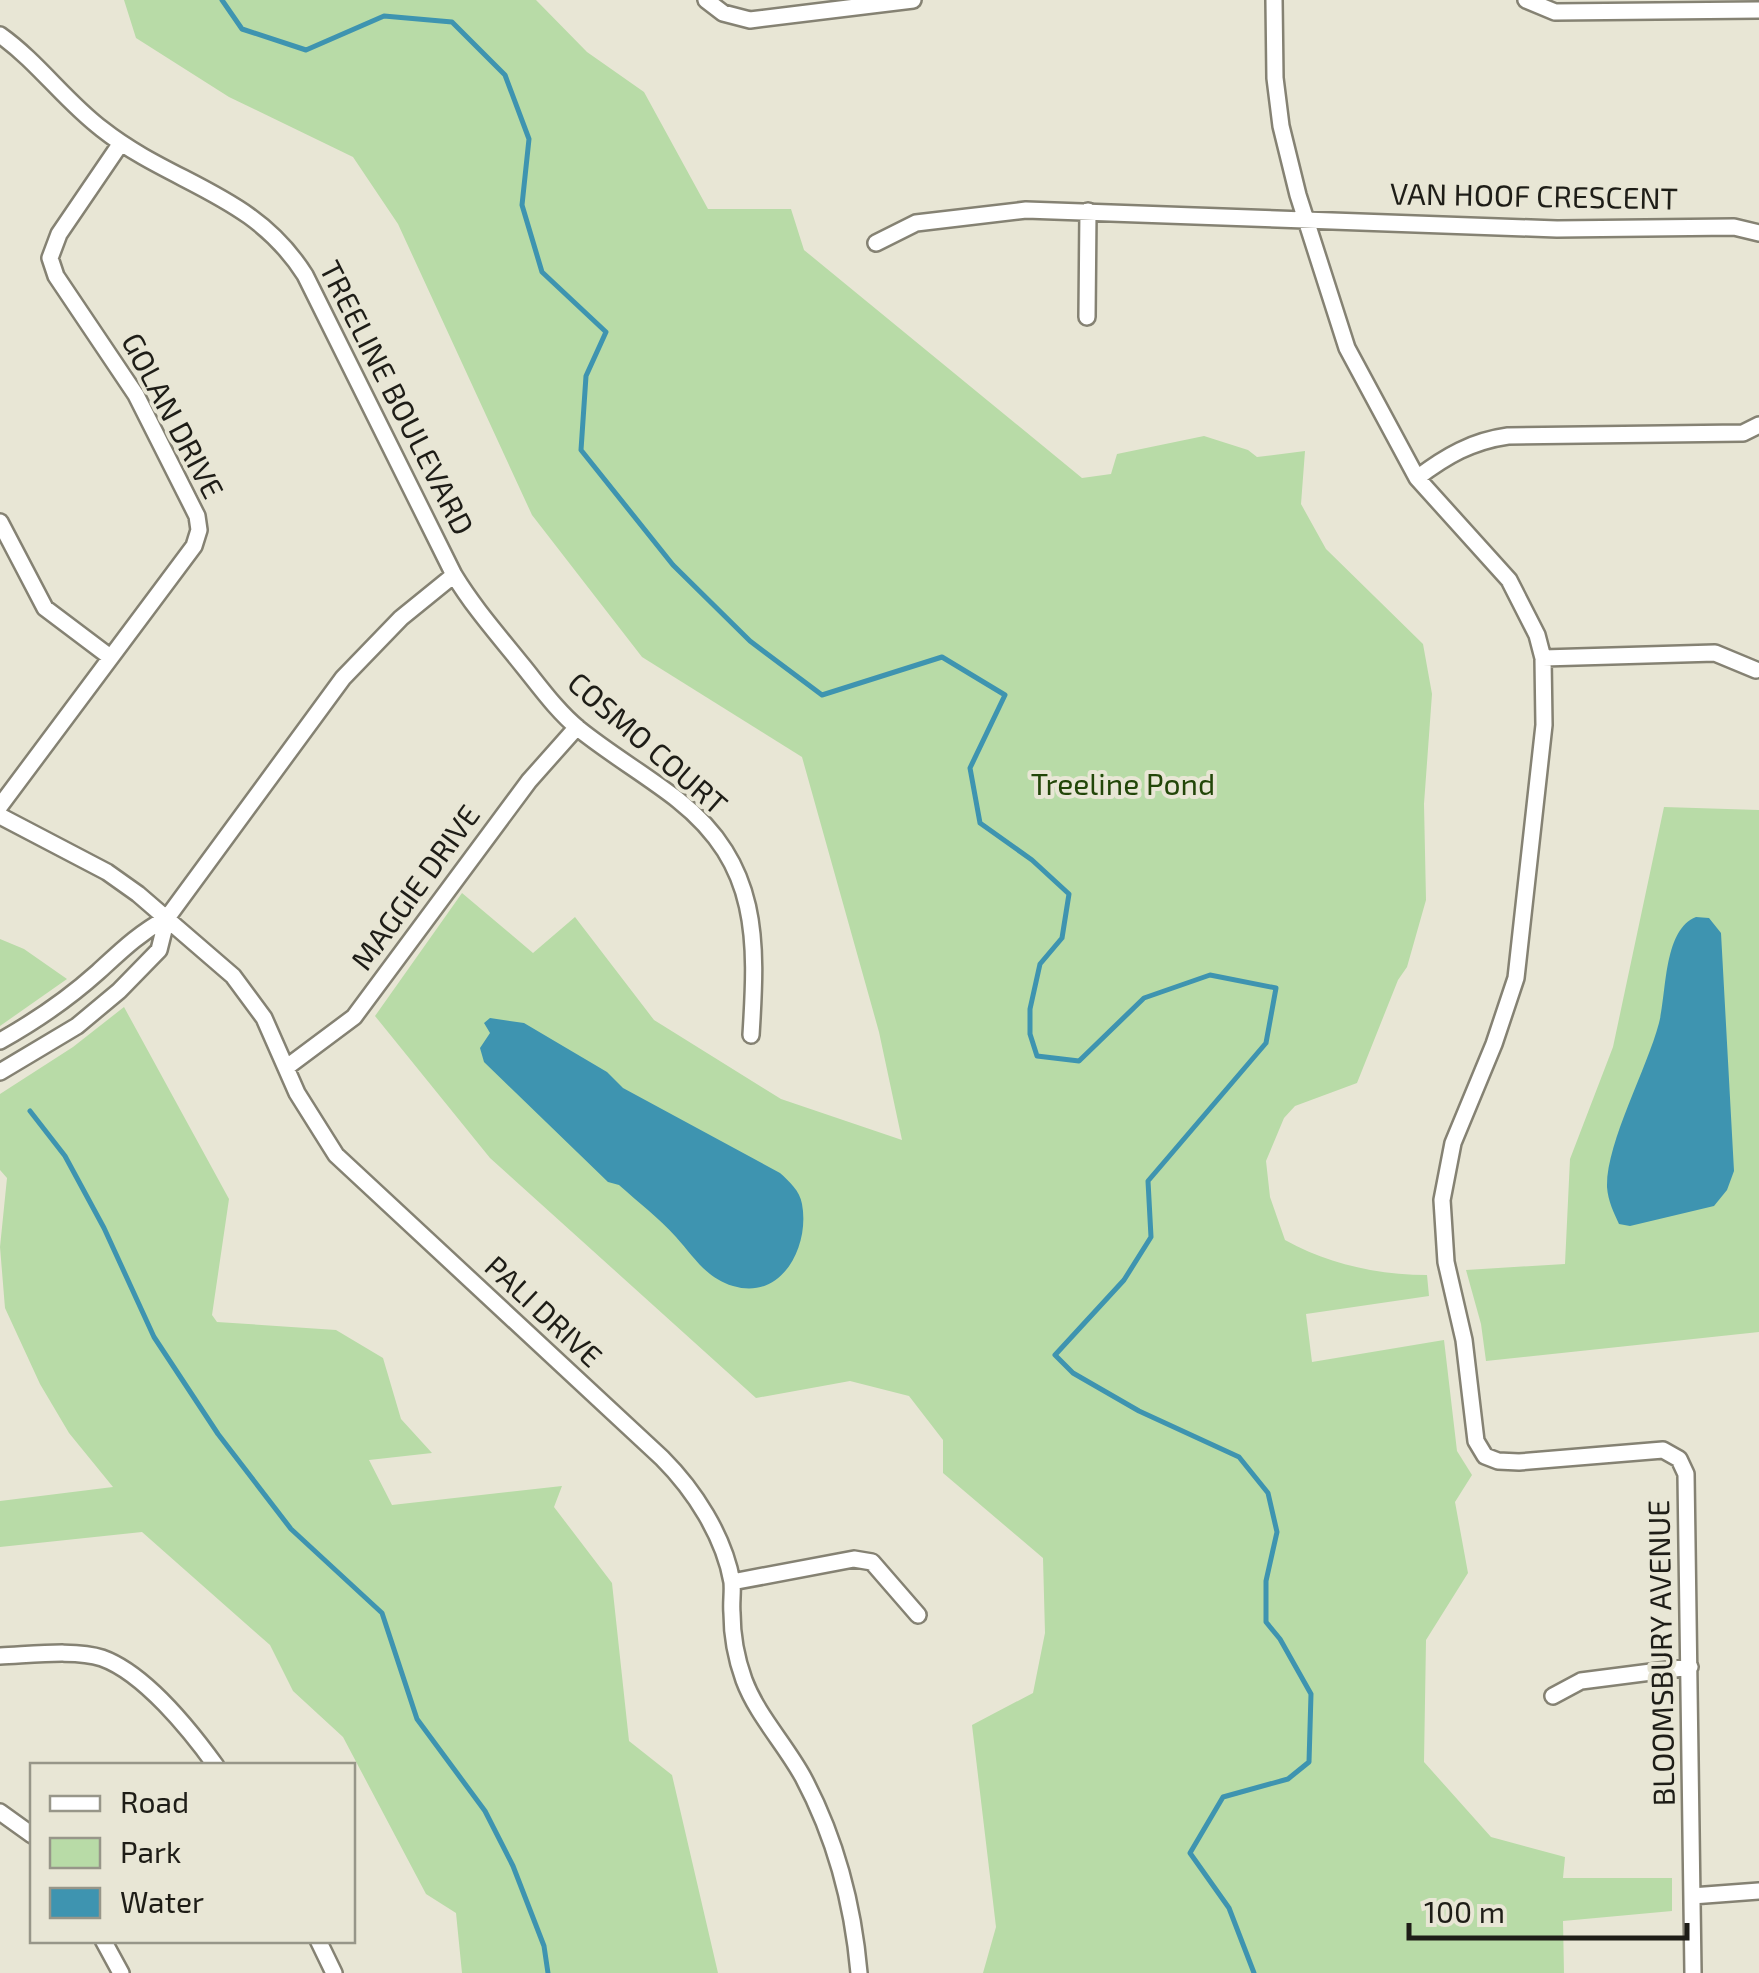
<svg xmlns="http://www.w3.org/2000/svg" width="1759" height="1973" font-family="'Exo 2',sans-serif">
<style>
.green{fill:#b8dba7}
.water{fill:#3e94b0}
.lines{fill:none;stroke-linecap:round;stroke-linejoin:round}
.stream{stroke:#3e94b0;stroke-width:5}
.minor-casing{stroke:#858273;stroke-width:20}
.minor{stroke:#fff;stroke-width:15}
.labels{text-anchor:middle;stroke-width:8;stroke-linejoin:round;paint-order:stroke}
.street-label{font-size:30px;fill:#1e1d17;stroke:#e8e6d5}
.park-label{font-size:30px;fill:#224608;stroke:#e8e6d5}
</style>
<rect width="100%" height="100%" fill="#e8e6d5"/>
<path class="green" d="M124 0H536L587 52 644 92 708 209H791L804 250 1082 478 1111 474 1117 454 1204 436 1248 450 1257 457 1305 451 1301 504 1326 549 1423 644 1432 694 1424 804 1426 900 1407 967 1398 980 1357 1083 1295 1106 1284 1118 1266 1161 1270 1197 1285 1240C1328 1264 1378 1275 1427 1275L1429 1296 1306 1314 1312 1362 1444 1340 1457 1451 1472 1475 1455 1502 1468 1573 1426 1640 1424 1762 1491 1837 1565 1857 1563 1878H1672V1911L1563 1921 1564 1973H983L996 1927 972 1725 1033 1693 1045 1633 1043 1558 943 1473V1440L909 1396 850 1381 756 1398 490 1158 375 1016 462 893 533 953 575 917 654 1020 781 1099 902 1140 879 1032 802 757 642 657 532 515 398 224 353 157 229 97 136 38Z
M1664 807 1759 810V1332L1486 1361 1481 1324 1466 1270 1565 1264 1570 1159 1613 1047Z
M0 939 24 949 67 979 0 1026Z
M124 1007 229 1199 212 1315 217 1322 336 1330 383 1358 401 1419 432 1453 369 1460 392 1505 562 1486 554 1507 612 1583 629 1741 672 1775 718 1973H462L456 1913 426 1894 343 1737 293 1691 270 1645 142 1532 0 1547V1501L113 1487 69 1433 40 1384 5 1308 0 1247 7 1178 0 1170V1094L73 1047Z"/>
<path class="water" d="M1696 917 1709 918 1721 933 1734 1171 1727 1190 1714 1206 1630 1226 1619 1224C1614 1213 1608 1201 1607 1187 1606 1143 1647 1069 1659 1023 1667 993 1663 930 1696 917Z
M490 1018 524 1023 607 1072 623 1088 780 1173C789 1181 800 1191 802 1204 810 1246 782 1301 733 1286 706 1278 694 1257 676 1237 659 1218 638 1202 619 1185L608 1182 484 1062 480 1048 490 1033 484 1023Z"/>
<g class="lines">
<path class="stream" d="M222 0 242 29 306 50 384 16 452 22 505 75 529 139 522 205 542 272 606 332 586 376 581 450 673 565 750 641 822 695 942 657 1005 695 970 768 980 823 1032 860 1069 894 1062 938 1040 964 1030 1009V1034L1037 1056 1079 1061 1144 998 1210 975 1276 988 1266 1043 1148 1181 1151 1237 1124 1280 1055 1355 1073 1373 1139 1411 1239 1457 1268 1493 1277 1532 1266 1581V1622L1280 1639 1311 1694 1309 1762 1288 1779 1223 1797 1190 1853 1229 1908 1254 1973
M30 1111 65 1156 104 1228 154 1337 218 1434 291 1529 382 1613 417 1719 485 1811 513 1866 544 1946 548 1973"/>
<defs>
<path id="minor" d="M706 0 723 13 750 20 913 0
M1274 0 1275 78 1281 126 1298 195 1347 348 1417 478 1509 580 1537 635 1543 658 1544 725 1516 978 1494 1044 1453 1143 1442 1200 1446 1262 1464 1340 1476 1441 1485 1456 1498 1461 1519 1462 1663 1450 1679 1459 1686 1474 1693 1973
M1526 0 1555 12 1759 10
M0 35C38 62 65 101 102 129 173 185 253 193 305 275L454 575C474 608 499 636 523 666 540 687 557 711 579 729 610 754 646 775 678 800 760 865 757 940 751 1035
M876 243 916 223 1026 210 1557 229 1734 227 1759 233
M1087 317 1088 211
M1417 478C1446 456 1472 441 1508 436L1743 433 1759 425
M0 522 45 608 110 657
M1543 658 1715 653 1756 670
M0 806 194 546 199 530 197 516 136 395 56 276 50 258 59 234 121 143
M0 816 107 872 138 894 233 976 264 1018 297 1093 336 1155 662 1458C694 1490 724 1536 732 1582 733 1592 731 1603 732 1613 732 1636 736 1658 744 1680 757 1715 785 1744 803 1777 836 1839 853 1904 859 1973
M0 1041C34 1022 69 998 98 972 122 950 138 934 167 918
M287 1067 354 1017 529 781 577 727
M0 1072 77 1026 119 991 159 950 167 918 343 678 401 618 454 575
M732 1582 854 1559 872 1562 918 1615
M0 1656C29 1655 76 1649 102 1658 144 1673 190 1730 216 1766
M1553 1696 1581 1681 1690 1667
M0 1812 32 1835
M1692 1896 1759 1891
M103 1940 121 1973
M318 1940 334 1973"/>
</defs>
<use href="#minor" class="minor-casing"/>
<use href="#minor" class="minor"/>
</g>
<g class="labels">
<g class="street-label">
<text transform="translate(1534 197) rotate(1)" y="10">VAN HOOF CRESCENT</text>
<text transform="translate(396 398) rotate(63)" y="10">TREELINE BOULEVARD</text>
<text transform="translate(172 416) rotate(62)" y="10">GOLAN DRIVE</text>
<text transform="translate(647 744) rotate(41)" y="10">COSMO COURT</text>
<text transform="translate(416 888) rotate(-54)" y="10">MAGGIE DRIVE</text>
<text transform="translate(543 1312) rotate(43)" y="10">PALI DRIVE</text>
<text transform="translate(1662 1653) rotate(-91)" y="10">BLOOMSBURY AVENUE</text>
</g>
<g class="park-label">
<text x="1123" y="795">Treeline Pond</text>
</g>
</g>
<rect x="30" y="1763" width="325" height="180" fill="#e8e6d5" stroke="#979689" stroke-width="2.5"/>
<rect x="50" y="1796" width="50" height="15" fill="#ffffff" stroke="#979689" stroke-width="2.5"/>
<text x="120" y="1813" font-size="30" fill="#1e1d17">Road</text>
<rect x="50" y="1838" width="50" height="30" fill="#b8dba7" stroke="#979689" stroke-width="2.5"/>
<text x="120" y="1863" font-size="30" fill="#1e1d17">Park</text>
<rect x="50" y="1888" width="50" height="30" fill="#3e94b0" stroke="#979689" stroke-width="2.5"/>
<text x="120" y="1913" font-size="30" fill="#1e1d17">Water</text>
<path d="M1409 1923v15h278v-15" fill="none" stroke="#1e1d17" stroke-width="5"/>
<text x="1424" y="1923" font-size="30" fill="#1e1d17" stroke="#e8e6d5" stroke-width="8" paint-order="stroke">100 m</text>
</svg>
